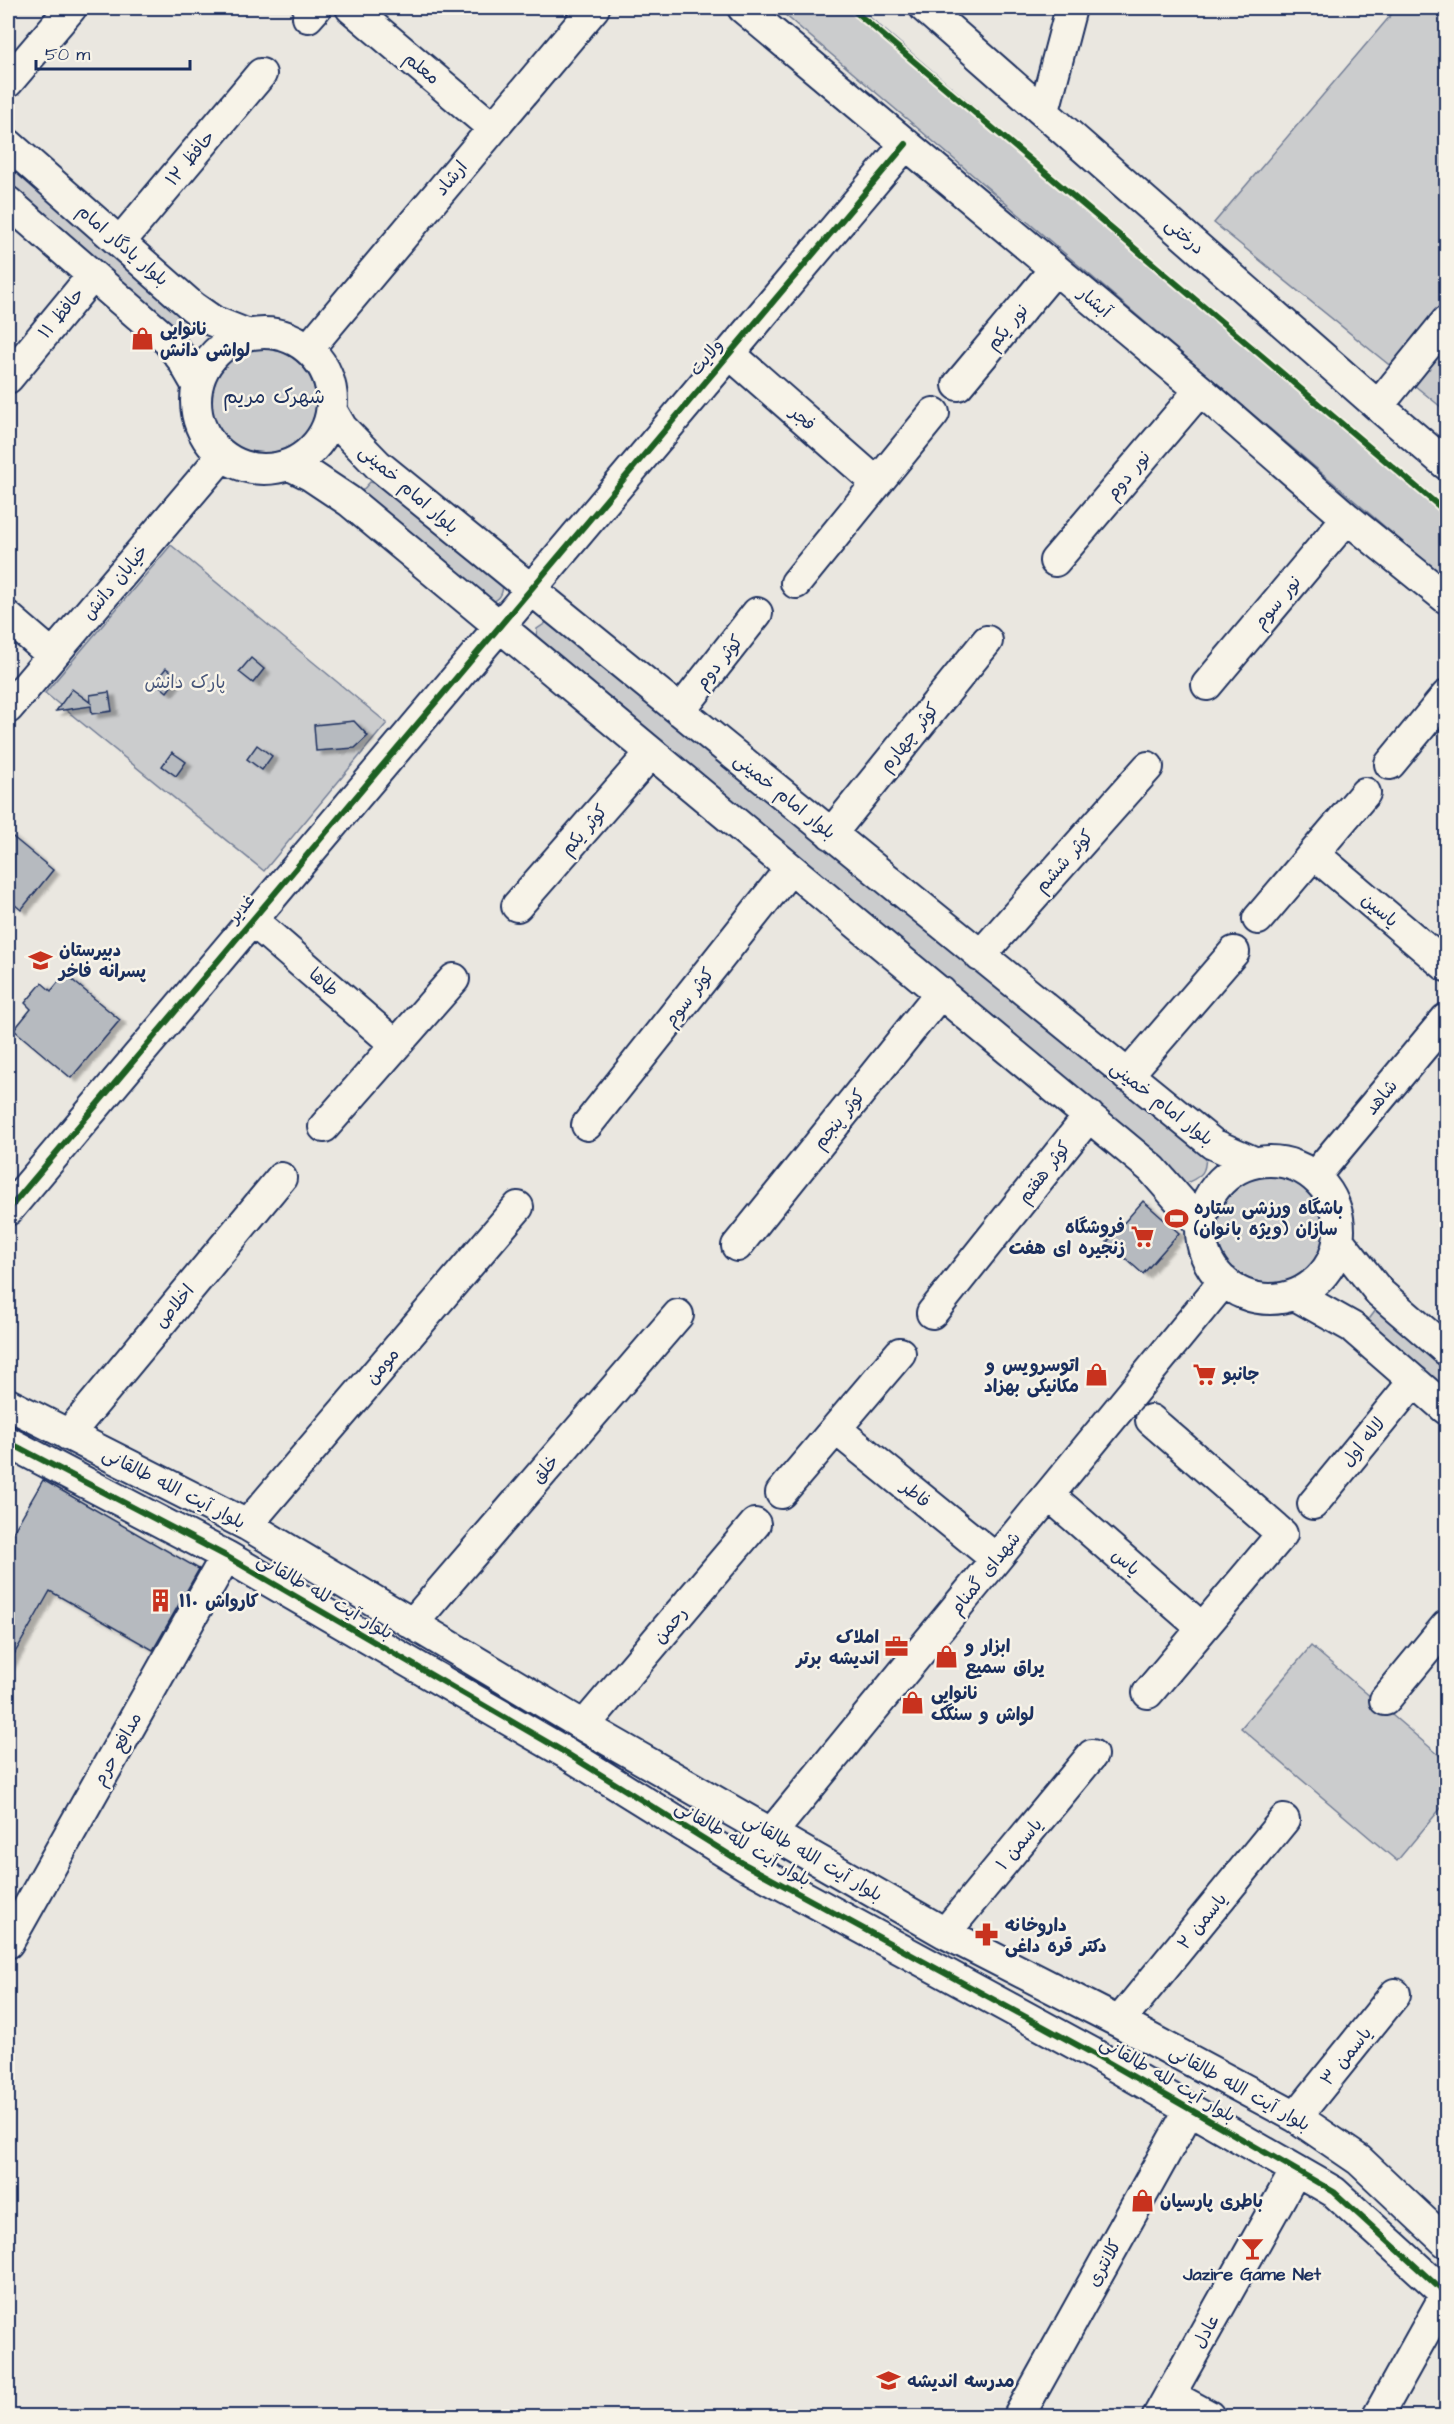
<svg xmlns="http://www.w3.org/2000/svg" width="1454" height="2424" font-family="'Architects Daughter','Playpen Sans Arabic',sans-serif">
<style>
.green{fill:#cbcccd;stroke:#737e96;stroke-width:1.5}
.building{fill:#b6babf;stroke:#1b2f5e;stroke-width:1.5;filter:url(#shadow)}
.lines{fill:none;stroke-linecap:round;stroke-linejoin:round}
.minor-casing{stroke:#1b2f5e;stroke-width:34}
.minor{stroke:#f7f3e8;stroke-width:30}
.cycleway-casing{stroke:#f7f3e8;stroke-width:10}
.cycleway{stroke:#1b5e20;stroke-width:6}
.labels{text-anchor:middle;stroke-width:5;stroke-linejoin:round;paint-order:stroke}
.street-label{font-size:18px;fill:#1b2f5e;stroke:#f7f3e8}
.poi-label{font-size:18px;font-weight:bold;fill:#1b2f5e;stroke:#f7f3e8;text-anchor:start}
.park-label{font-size:18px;fill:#47567a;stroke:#f7f3e8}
.neighbourhood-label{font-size:20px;fill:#1b2f5e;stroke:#f7f3e8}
</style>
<defs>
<filter id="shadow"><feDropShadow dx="6" dy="4" stdDeviation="1.5" flood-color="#0004"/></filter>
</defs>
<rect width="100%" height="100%" fill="#eae7e0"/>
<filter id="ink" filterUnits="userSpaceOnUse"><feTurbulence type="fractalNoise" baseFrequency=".0167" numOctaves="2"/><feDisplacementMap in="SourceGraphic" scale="12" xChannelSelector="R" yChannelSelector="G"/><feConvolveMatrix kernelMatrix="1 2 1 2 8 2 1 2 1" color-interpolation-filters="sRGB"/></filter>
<g filter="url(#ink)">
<path class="green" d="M777 8H859L1446 512V579Z
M1397 8H1446V411L1214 223Z
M8 155 187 312 185 326 178 331 8 196Z
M210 402a53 53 0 1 1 106 0a53 53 0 1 1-106 0Z
M370 482 379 484 502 582C504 591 501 599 492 602L361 492Z
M171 545 387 723 264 871 45 693Z
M549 621 1205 1147C1208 1173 1203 1177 1179 1186L536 639 537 629Z
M1215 1230a55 55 0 1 1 110 0a55 55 0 1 1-110 0Z
M1376 1310H1386L1446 1363V1392L1367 1322Z
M1311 1646 1446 1761V1802L1397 1861 1241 1728Z"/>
<path class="building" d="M251 658 264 669 253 683 239 672Z
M166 668 178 677 167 692 155 682Z
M72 689 91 703 90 695 109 692 112 711 92 714 91 706 56 711Z
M354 721 368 736 355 748 316 751 314 725Z
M257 745 272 756 262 770 247 759Z
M172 752 186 762 176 776 162 766Z
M8 833 53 870 21 910 8 899Z
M65 974 120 1020 71 1078 14 1030 31 1009 25 1003 42 983 51 991Z
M1143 1201 1179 1233 1143 1274 1107 1242Z
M43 1480 199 1569 153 1650 50 1591 8 1665V1541Z"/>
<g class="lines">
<defs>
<path id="minor" d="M351 8 493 128
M743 8 1200 390 1347 518 1446 598
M925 8 1378 406 1446 464
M308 17 316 8
M8 82 71 8
M1044 111 1071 8
M8 144 193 307 213 321 246 334
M8 202 168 341 182 359 197 385
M120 242 261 74
M196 401a68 68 0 1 1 136 0a68 68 0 1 1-136 0Z
M309 348 594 8
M729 353 877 483
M8 378 92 276
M958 385 1055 269
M1378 406 1446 322
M332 411 342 428 378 465 1213 1144 1254 1162
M290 465 310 475 349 501 1152 1169 1201 1225
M1055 561 1200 390
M796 583 934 413
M8 617 52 655
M1207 685 1347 518
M8 708 222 456
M680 711 757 613
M1390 764 1446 696
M831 834 987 641
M1314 854 1446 966
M517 906 650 754
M251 919 396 1045
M1258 919 1365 793
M980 956 1148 767
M1127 1076 1234 952
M587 1125 790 869
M324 1127 454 979
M1201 1230a69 69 0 1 1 138 0a69 69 0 1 1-138 0Z
M1315 1176 1446 1019
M8 1210 906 144
M1339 1241 1380 1293 1446 1350
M737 1246 941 992
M1295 1295 1352 1327 1446 1409
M932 1313 1089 1116
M8 1404 247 1525 584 1726 945 1933 1119 2022 1296 2117 1359 2160 1446 2242
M836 1429 996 1559
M68 1435 281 1178
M8 1442 226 1556 566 1753 746 1865 1092 2053 1296 2170 1334 2192 1446 2294
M781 1493 900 1353
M1049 1495 1202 1628
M1313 1504 1414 1381
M247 1525 518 1207
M413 1623 678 1315
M1148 1693 1282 1534 1151 1420
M1385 1700 1446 1626
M584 1726 755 1524
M760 1847 1224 1281
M945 1933 1092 1755
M8 1943 226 1556
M1119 2022 1284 1820
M1296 2117 1395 1994
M1170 2395 1209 2416
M1019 2416 1190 2109
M1158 2416 1296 2170
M1378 2416 1446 2294"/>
</defs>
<use href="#minor" class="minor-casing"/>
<use href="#minor" class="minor"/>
<defs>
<path id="cycleway" d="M851 8 1446 512
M8 1210 906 144
M8 1442 226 1556 566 1753 746 1865 1092 2053 1296 2170 1334 2192 1446 2294"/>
</defs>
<use href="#cycleway" class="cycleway-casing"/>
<use href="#cycleway" class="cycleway"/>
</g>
</g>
<defs>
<symbol id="shop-bare" viewBox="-9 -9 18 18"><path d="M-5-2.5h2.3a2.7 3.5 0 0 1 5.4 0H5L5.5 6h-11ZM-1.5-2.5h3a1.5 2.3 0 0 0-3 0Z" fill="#c8321e" stroke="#f7f3e8" stroke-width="2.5" paint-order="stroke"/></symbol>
<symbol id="school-bare" viewBox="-9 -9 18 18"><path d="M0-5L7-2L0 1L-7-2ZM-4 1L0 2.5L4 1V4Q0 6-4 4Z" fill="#c8321e" stroke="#f7f3e8" stroke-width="2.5" paint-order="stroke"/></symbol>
<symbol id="stadium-bare" viewBox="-9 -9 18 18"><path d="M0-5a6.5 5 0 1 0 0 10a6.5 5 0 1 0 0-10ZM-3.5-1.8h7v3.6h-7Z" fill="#c8321e" stroke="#f7f3e8" stroke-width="2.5" paint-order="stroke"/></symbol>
<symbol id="supermarket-bare" viewBox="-9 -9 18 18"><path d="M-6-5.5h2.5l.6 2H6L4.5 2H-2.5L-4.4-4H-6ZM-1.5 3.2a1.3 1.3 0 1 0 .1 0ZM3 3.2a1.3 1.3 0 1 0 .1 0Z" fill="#c8321e" stroke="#f7f3e8" stroke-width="2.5" paint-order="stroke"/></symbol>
<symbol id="building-bare" viewBox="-9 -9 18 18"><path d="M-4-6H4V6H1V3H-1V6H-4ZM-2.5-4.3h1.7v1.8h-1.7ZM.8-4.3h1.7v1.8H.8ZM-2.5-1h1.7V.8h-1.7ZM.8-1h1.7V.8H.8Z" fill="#c8321e" stroke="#f7f3e8" stroke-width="2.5" paint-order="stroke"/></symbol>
<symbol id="office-bare" viewBox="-9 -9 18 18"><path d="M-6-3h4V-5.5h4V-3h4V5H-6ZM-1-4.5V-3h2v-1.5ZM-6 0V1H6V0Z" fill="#c8321e" stroke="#f7f3e8" stroke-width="2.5" paint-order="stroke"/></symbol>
<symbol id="pharmacy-bare" viewBox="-9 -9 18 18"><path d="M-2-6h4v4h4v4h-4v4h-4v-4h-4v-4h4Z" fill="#c8321e" stroke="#f7f3e8" stroke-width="2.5" paint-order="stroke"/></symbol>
<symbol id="bar-bare" viewBox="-9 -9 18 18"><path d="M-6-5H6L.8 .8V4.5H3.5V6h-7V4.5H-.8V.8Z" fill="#c8321e" stroke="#f7f3e8" stroke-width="2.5" paint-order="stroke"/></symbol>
</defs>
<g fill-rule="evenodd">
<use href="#shop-bare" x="126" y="322" width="33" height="33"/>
<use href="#school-bare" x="24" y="944" width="33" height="33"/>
<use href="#stadium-bare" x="1160" y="1202" width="33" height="33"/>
<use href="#supermarket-bare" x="1126" y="1220" width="33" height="33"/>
<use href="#supermarket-bare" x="1188" y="1358" width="33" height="33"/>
<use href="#shop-bare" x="1080" y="1358" width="33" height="33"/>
<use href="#building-bare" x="144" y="1584" width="33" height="33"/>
<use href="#office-bare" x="880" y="1630" width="33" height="33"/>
<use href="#shop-bare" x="930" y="1640" width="33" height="33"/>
<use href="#shop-bare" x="896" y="1686" width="33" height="33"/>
<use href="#pharmacy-bare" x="970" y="1918" width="33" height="33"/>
<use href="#shop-bare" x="1126" y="2184" width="33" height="33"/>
<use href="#bar-bare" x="1236" y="2232" width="33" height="33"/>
<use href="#school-bare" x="872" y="2364" width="33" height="33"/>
</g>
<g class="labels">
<g class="street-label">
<text transform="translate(422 68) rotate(40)" y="6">معلم</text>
<text transform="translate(190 158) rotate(-50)" y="6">حافظ ۱۲</text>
<text transform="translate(451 178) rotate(-50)" y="6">ارشاد</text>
<text transform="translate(1185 236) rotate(42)" y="6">درختی</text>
<text transform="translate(123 245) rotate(41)" y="6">بلوار یادگار امام</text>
<text transform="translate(1095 302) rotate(40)" y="6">آبشار</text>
<text transform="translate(61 313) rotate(-50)" y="6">حافظ ۱۱</text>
<text transform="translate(1007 327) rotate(-50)" y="6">نور یکم</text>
<text transform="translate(706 357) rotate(-50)" y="6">ولایت</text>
<text transform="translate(803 418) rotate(41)" y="6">فجر</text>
<text transform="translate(1128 475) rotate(-50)" y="6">نور دوم</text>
<text transform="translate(409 489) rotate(41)" y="6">بلوار امام خمینی</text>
<text transform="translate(115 582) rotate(-50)" y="6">خیابان دانش</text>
<text transform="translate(1277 602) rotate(-50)" y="6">نور سوم</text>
<text transform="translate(719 662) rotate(-51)" y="6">کوثر دوم</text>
<text transform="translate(909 737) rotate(-51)" y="6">کوثر چهارم</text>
<text transform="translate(785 796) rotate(39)" y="6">بلوار امام خمینی</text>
<text transform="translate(584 830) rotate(-49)" y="6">کوثر یکم</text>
<text transform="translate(1064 861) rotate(-48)" y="6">کوثر ششم</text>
<text transform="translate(241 908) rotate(-50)" y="6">غدیر</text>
<text transform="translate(1380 910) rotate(40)" y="6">یاسین</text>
<text transform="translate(324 982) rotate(41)" y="6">طاها</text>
<text transform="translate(689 997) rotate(-52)" y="6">کوثر سوم</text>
<text transform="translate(1381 1097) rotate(-50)" y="6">شاهد</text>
<text transform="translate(1162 1103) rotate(38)" y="6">بلوار امام خمینی</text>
<text transform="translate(839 1119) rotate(-51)" y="6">کوثر پنجم</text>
<text transform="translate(1044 1172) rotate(-52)" y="6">کوثر هفتم</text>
<text transform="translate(174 1306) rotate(-50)" y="6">اخلاص</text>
<text transform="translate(382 1366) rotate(-50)" y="6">مومن</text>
<text transform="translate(1363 1442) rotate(-51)" y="6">لاله اول</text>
<text transform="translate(545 1469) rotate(-49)" y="6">خلق</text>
<text transform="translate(174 1488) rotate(27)" y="6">بلوار آیت الله طالقانی</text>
<text transform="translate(916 1494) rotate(39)" y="6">فاطر</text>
<text transform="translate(1126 1562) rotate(41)" y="6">یاس</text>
<text transform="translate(985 1573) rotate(-51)" y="6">شهدای گمنام</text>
<text transform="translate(325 1596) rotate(30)" y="6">بلوار آیت لله طالقانی</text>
<text transform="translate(670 1625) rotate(-50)" y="6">رحمن</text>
<text transform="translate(117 1749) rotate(-61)" y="6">مدافع حرم</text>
<text transform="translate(743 1843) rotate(30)" y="6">بلوار آیت لله طالقانی</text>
<text transform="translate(1019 1844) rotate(-50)" y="6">یاسمن ۱</text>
<text transform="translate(813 1857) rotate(30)" y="6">بلوار آیت الله طالقانی</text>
<text transform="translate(1202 1921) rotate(-51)" y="6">یاسمن ۲</text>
<text transform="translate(1346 2056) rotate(-51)" y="6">یاسمن ۳</text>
<text transform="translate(1168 2079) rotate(30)" y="6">بلوار آیت لله طالقانی</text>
<text transform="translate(1240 2088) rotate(29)" y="6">بلوار آیت الله طالقانی</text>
<text transform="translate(1104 2263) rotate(-61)" y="6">کلانتری</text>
<text transform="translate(1206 2331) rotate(-61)" y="6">عادل</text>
</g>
<g class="poi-label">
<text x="160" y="335">نانوایی<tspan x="160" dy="21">لواشی دانش</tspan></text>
<text x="59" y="956">دبیرستان<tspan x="59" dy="21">پسرانه فاخر</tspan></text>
<text x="1194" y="1214">باشگاه ورزشی ستاره<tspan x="1194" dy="21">سازان (ویژه بانوان)</tspan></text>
<text x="1125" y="1233" text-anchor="end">فروشگاه<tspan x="1125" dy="21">زنجیره ای هفت</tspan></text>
<text x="1079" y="1371" text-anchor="end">اتوسرویس و<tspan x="1079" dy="21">مکانیکی بهزاد</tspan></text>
<text x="1223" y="1380">جانبو</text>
<text x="179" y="1607">کارواش ۱۱۰</text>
<text x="879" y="1643" text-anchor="end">املاک<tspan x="879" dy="21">اندیشه برتر</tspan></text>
<text x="965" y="1652">ابزار و<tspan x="965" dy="21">يراق سميع</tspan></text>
<text x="931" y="1699">نانوایی<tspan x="931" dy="21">لواش و سنگک</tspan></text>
<text x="1005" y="1931">داروخانه<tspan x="1005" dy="21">دکتر قره داغی</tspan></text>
<text x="1160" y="2207">باطری پارسيان</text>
<text x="1252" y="2280" text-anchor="middle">Jazire Game Net</text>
<text x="907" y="2387">مدرسه اندیشه</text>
</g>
<g class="park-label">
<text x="185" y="688">پارک دانش</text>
</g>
<g class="neighbourhood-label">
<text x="274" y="403">شهرک مریم</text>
</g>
</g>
<rect width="1454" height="2424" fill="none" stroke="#f7f3e8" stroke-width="30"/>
<rect x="15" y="15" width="1424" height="2394" fill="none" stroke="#1b2f5e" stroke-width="2" filter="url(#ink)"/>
<path d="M36 60v9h154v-9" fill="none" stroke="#1b2f5e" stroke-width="3"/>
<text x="45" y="60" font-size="18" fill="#1b2f5e" stroke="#f7f3e8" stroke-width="4.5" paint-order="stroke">50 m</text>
</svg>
